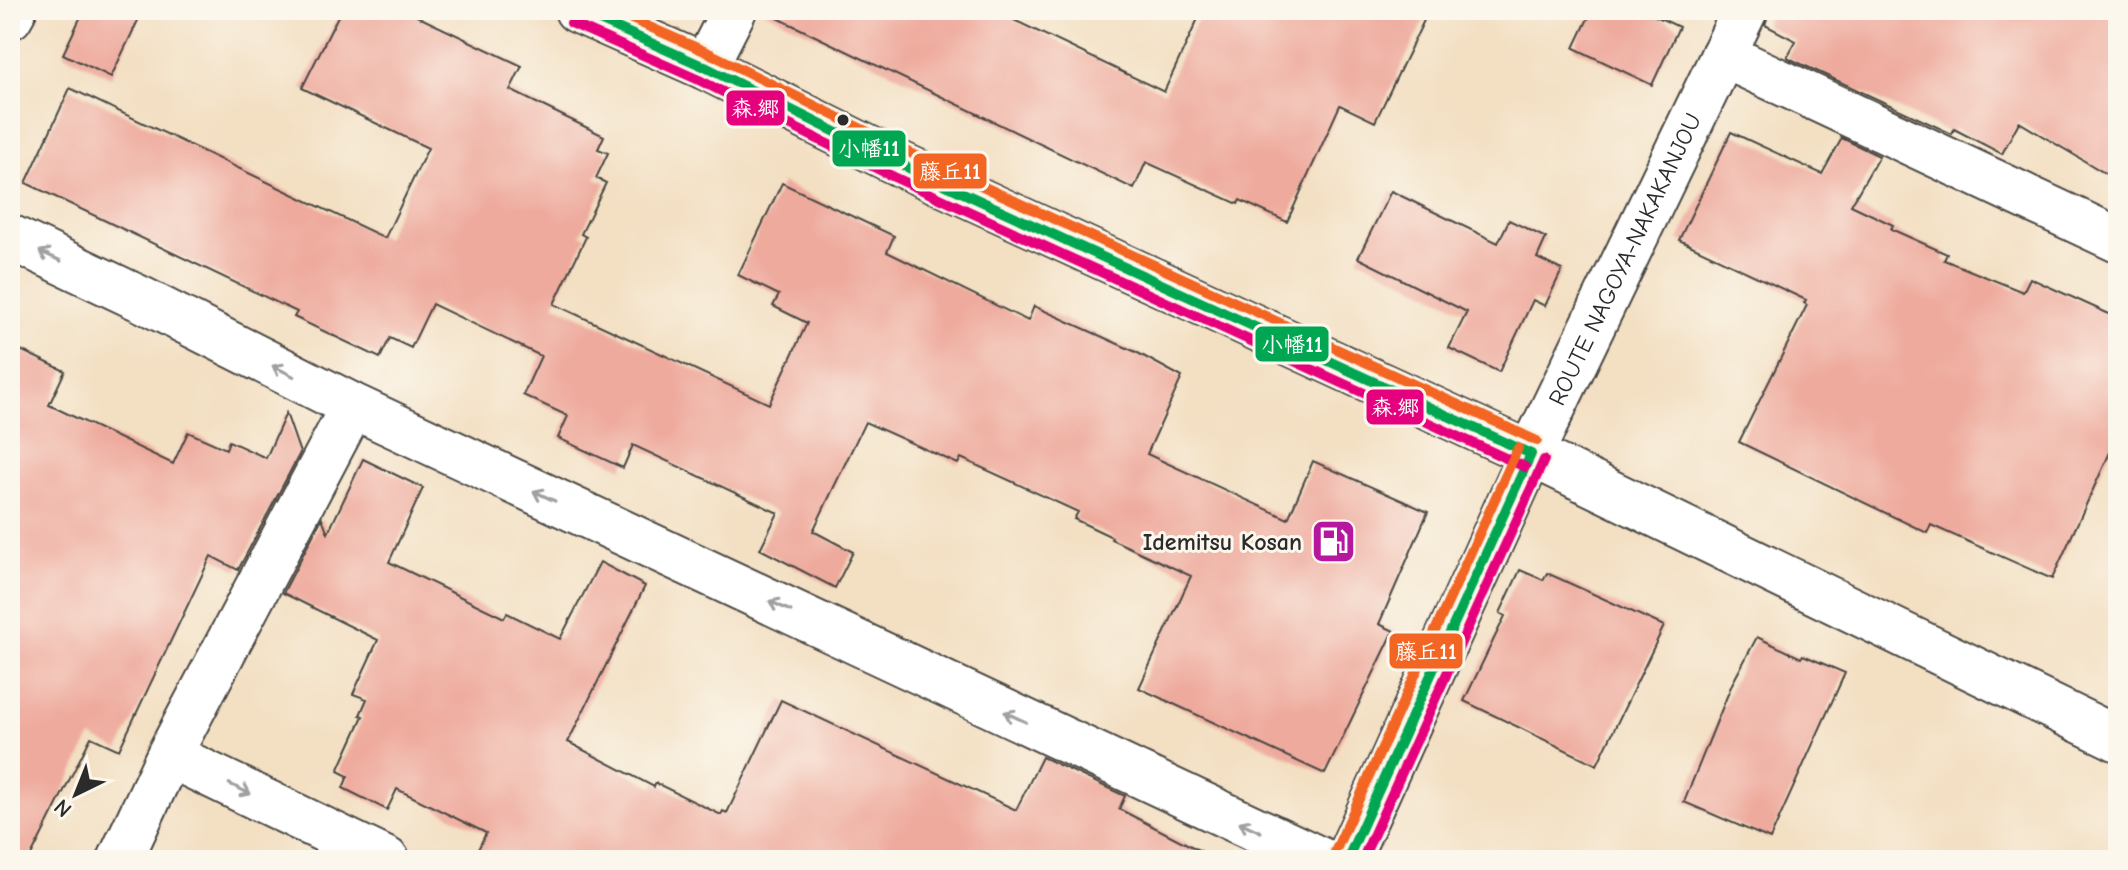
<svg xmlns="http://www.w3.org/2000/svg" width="2128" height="870" font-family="'Comic Neue','Klee One',sans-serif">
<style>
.building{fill:#eeaa9d}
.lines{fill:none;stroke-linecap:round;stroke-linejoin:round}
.street-casing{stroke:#494642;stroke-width:48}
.secondary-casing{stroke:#494642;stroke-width:48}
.primary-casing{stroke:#494642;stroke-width:48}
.street{stroke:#fff;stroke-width:44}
.secondary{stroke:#fff;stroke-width:44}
.primary{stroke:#fff;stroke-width:44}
.bus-1-casing{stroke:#fbf7ec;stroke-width:16}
.bus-2-casing{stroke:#fbf7ec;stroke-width:16}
.bus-3-casing{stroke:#fbf7ec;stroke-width:16}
.bus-1{stroke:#00a651;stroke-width:10}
.bus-2{stroke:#e5007d;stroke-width:10}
.bus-3{stroke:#f26522;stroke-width:10}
.oneway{stroke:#a0a0a0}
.bus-dot{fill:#2b2b2b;stroke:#fbf7ec;stroke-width:3}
.labels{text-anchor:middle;stroke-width:6;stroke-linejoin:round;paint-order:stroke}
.street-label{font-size:24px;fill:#2b2b2b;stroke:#fbf7ec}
.poi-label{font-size:24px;font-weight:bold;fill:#2b2b2b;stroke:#fbf7ec;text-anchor:end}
.line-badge{stroke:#fbf7ec;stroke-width:3}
.badge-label{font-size:22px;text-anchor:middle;font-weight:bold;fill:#fff}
</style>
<rect width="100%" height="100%" fill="#fbf7ec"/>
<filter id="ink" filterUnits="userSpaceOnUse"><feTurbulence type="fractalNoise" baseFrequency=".0125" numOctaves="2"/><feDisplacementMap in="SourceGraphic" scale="16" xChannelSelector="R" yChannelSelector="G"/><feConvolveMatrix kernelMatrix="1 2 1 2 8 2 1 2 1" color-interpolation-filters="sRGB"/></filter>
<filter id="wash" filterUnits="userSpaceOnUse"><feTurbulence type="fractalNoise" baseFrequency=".006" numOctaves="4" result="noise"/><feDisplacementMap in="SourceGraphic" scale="32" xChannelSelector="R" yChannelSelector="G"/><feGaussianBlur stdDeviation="1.8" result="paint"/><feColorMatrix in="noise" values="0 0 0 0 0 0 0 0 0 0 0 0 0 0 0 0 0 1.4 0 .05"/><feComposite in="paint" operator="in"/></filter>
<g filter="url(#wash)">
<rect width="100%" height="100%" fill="#f3dfc2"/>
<g id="blocks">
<path class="building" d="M84 10H143L111 77 63 54Z
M341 10H404L522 66 510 90 604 136 598 149 608 153 596 178 606 183 581 234 586 237 554 304 769 404 807 323 773 306 779 295 738 275 782 183 894 236 887 252 1028 321 1034 306 1136 352 1182 377 1147 454 1288 519 1313 461 1428 512 1379 624 1394 631 1325 774 1139 688 1191 576 1111 539 1112 537 1074 519 1078 512 961 458 958 464 865 422 813 531 853 552 835 588 760 549 778 513 633 445 623 468 558 438 568 416 523 395 541 356 432 304 411 348 390 338 380 358 294 317 297 312 26 183 70 88 385 238 428 148 302 88Z
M761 10H993L1164 92 1202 10H1429L1375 122 1340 105 1287 222 1240 200 1238 204 1146 162 1134 189Z
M1592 10H1643L1679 27 1652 85 1574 48Z
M1770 10H2118V181L2019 122 2002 154 1954 129 1952 134 1795 61 1787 57 1796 41 1765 25Z
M1731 132 1822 174 1842 138 1879 156 1851 205 1893 225 1891 229 1947 254 1944 260 2023 292 2030 278 2118 318V435L2052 579 1931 525 1927 533 1739 442 1807 305 1804 303 1806 300 1679 240Z
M1391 191 1498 243 1509 220 1546 238 1537 258 1562 270 1545 306 1533 300 1499 372 1449 348 1467 312 1358 258Z
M10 345 65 371 49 405 173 464 188 432 226 449 229 441 266 458 286 413 300 453 238 570 211 556 119 750 91 737 29 860H10Z
M363 459 423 488 389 562 504 618 507 613 560 639 600 562 645 586 568 742 654 787 656 783 721 815 723 811 727 813 781 700 1016 810 1042 757 1125 796 1119 809 1218 860H473L486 833 397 789 387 810 343 788 348 776 338 771 363 716 360 715 367 699 353 694 378 640 283 593 322 518 328 533Z
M1520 570 1543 580 1547 573 1664 626 1597 765 1464 701 1505 616 1500 613Z
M1757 637 1801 658 1803 655 1845 673 1770 839 1684 802 1732 684Z"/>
</g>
</g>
<g filter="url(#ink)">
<use href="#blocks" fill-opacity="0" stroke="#494642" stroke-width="2"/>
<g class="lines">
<defs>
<path id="street" d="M1723 55 2118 240
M705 67 734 10
M10 237 143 300 353 406 1321 860
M169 755 387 860
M120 860 169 755 353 406"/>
<path id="secondary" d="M577 10 705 67 900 164 1531 454 2118 739
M10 17 14 10"/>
<g id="primary">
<path id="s1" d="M1347 860 1531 454 1745 10"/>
</g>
</defs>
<use href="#street" class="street-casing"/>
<use href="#secondary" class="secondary-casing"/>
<use href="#primary" class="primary-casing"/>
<use href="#street" class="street"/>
<use href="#secondary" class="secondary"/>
<use href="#primary" class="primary"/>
<defs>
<path id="bus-1" d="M577 10 705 67 900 164 1531 454
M1347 860 1531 454"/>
<path id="bus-2" d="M571 23 699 80 894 177 1525 467
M1362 860 1544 460"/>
<path id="bus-3" d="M611 10 711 54 906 151 1537 441
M1334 854 1518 448"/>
</defs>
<use href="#bus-1" class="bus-1-casing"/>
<use href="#bus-2" class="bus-2-casing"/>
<use href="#bus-3" class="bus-3-casing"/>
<use href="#bus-1" class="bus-1"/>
<use href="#bus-2" class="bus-2"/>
<use href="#bus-3" class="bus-3"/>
</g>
<defs><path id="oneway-shaft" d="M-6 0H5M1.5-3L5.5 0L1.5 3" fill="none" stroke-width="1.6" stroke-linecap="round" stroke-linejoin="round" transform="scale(2)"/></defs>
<g class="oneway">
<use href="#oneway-shaft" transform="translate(50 256) rotate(-155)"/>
<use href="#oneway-shaft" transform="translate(283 371) rotate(-153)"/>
<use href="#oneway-shaft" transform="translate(544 496) rotate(-155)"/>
<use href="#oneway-shaft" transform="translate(780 606) rotate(-155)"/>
<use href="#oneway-shaft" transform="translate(1015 717) rotate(-155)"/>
<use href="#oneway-shaft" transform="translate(240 789) rotate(26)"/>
<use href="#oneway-shaft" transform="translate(1250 827) rotate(-155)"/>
</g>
</g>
<defs>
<symbol id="fuel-square" viewBox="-11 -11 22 22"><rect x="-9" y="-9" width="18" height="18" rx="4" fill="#b5179e" stroke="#fbf7ec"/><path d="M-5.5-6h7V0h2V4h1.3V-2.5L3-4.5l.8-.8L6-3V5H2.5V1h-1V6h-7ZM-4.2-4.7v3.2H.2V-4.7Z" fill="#fff"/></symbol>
</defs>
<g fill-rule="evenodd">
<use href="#fuel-square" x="1308" y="516" width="51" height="51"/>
</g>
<circle class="bus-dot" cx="843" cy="120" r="7"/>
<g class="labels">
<g class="street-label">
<text dy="8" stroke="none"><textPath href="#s1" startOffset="662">ROUTE NAGOYA-NAKAKANJOU</textPath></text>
</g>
<g class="poi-label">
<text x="1302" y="550">Idemitsu Kosan</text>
</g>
</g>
<g class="line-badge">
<rect x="725" y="89" width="61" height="38" rx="8" fill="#e5007d"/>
<rect x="831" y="129" width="76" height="39" rx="8" fill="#00a651"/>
<rect x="912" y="152" width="76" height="38" rx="8" fill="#f26522"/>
<rect x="1254" y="325" width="76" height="38" rx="8" fill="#00a651"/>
<rect x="1365" y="388" width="60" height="38" rx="8" fill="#e5007d"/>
<rect x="1388" y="632" width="76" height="38" rx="8" fill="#f26522"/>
</g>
<g class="badge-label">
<text x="755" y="116">森.郷</text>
<text x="869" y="156">小幡11</text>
<text x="950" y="179">藤丘11</text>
<text x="1292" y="352">小幡11</text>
<text x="1395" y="415">森.郷</text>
<text x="1426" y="659">藤丘11</text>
</g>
<rect width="2128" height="870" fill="none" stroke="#fbf7ec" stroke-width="40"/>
<g transform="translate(76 794) rotate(223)" stroke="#fbf7ec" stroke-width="6" paint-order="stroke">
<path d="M0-6L14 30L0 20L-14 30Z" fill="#2b2b2b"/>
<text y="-12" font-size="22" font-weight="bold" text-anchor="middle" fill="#2b2b2b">N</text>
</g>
</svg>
